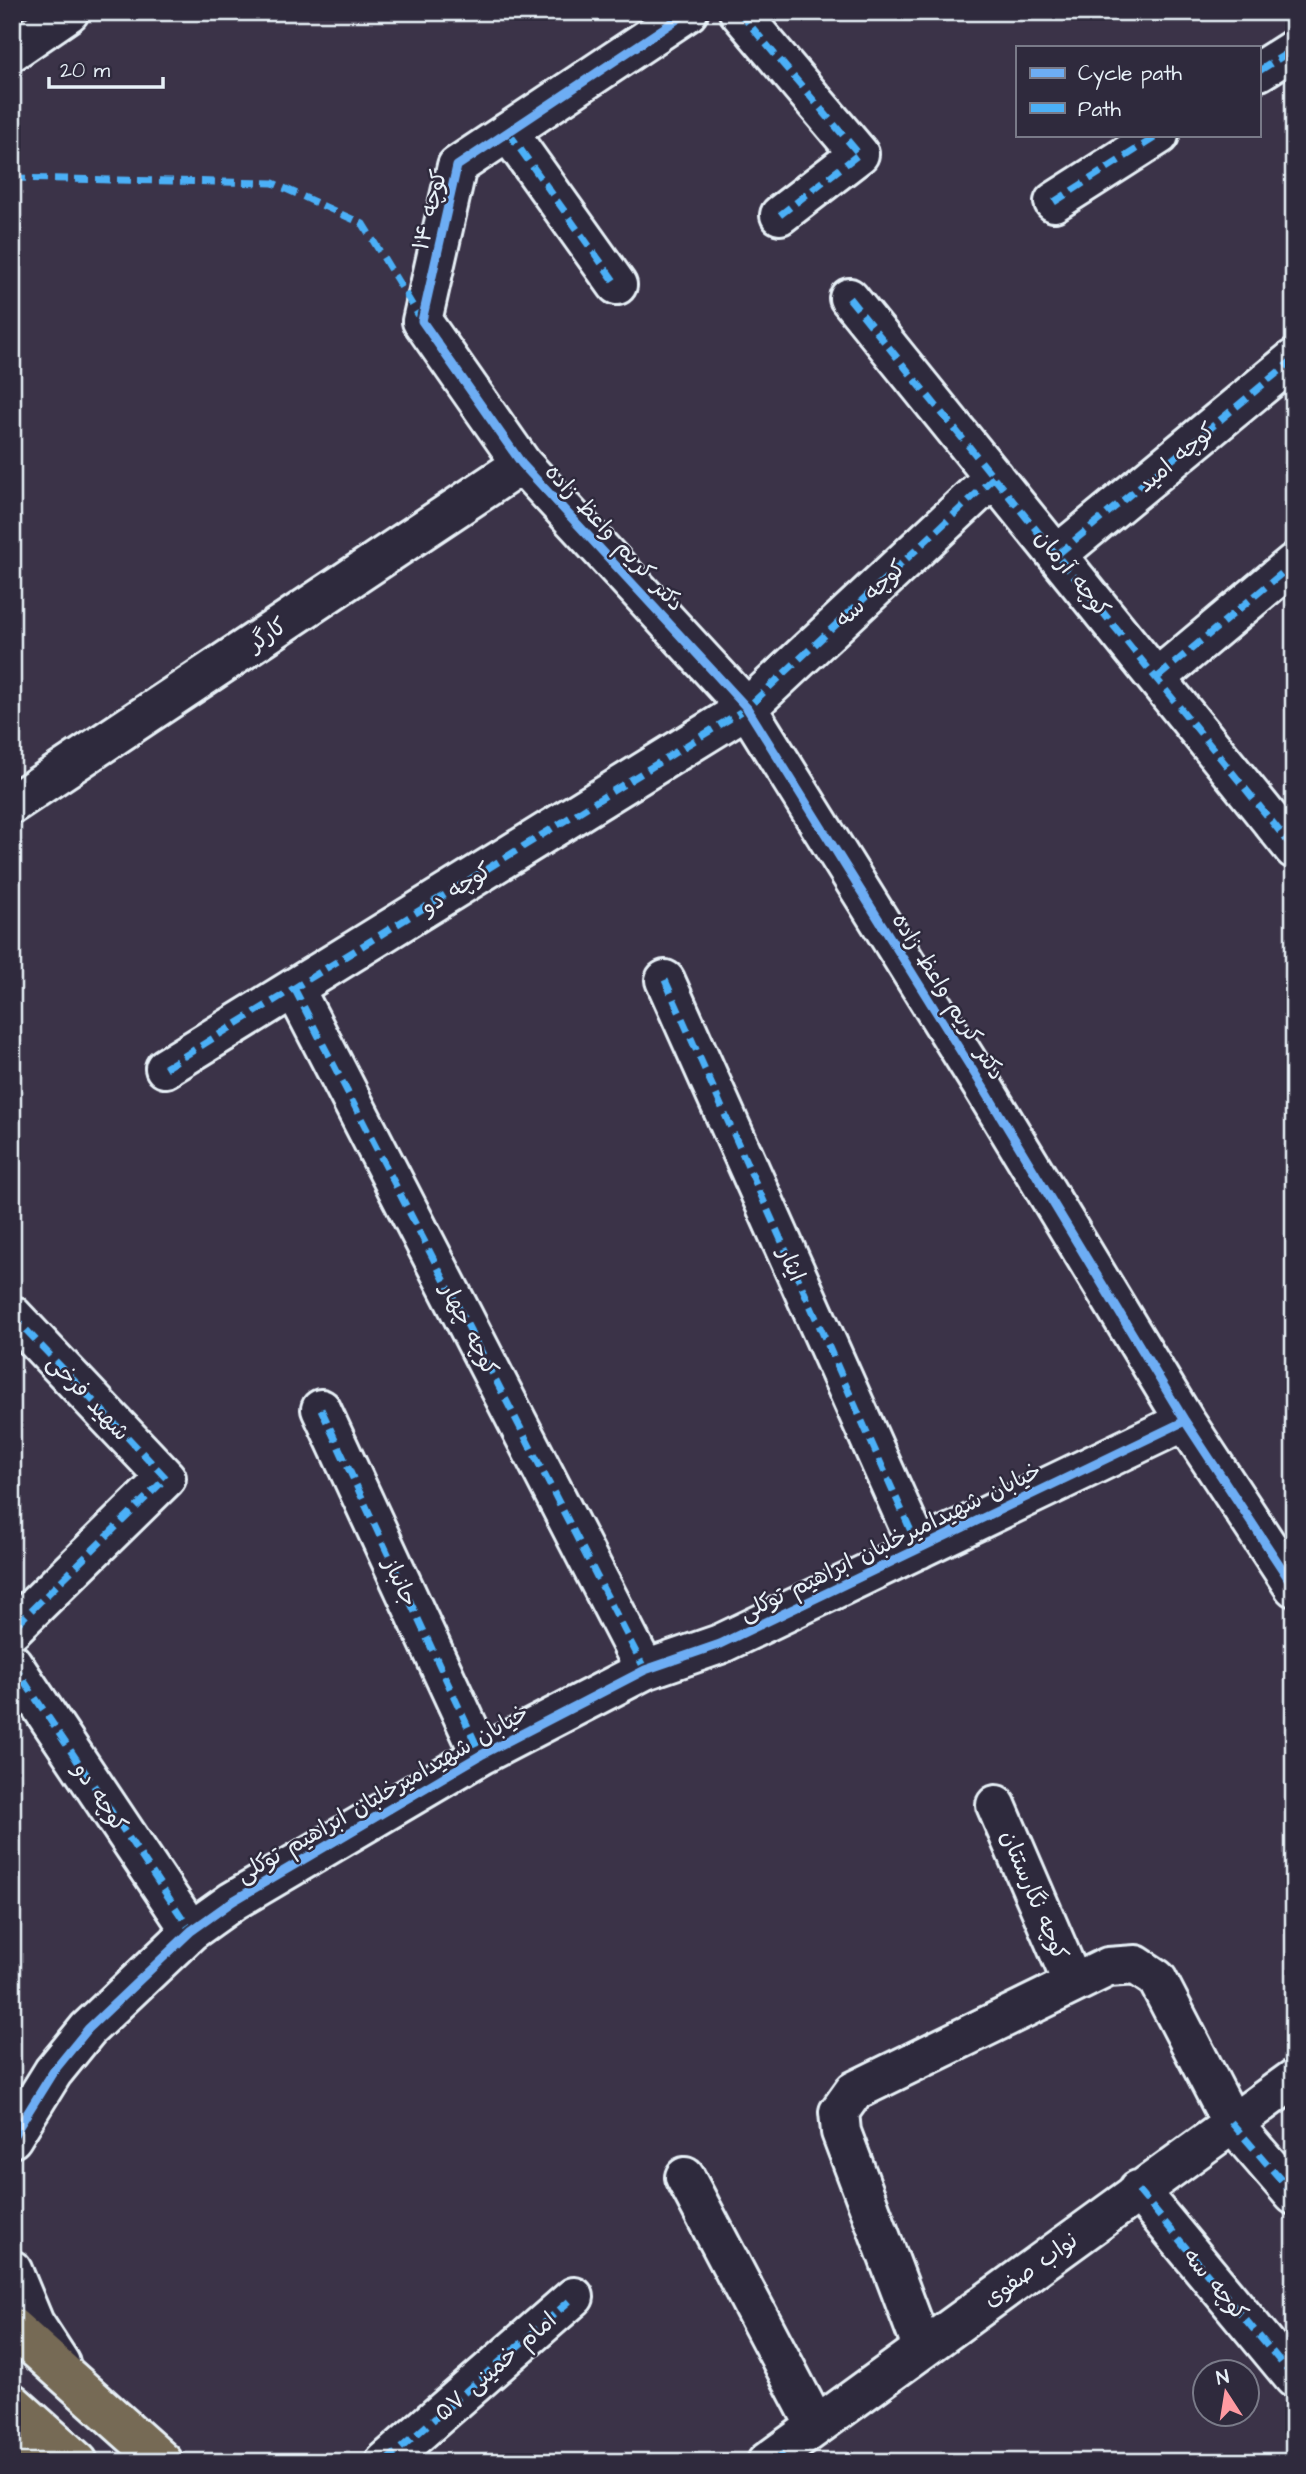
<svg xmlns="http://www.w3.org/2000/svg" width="1306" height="2474" font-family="'Architects Daughter','Playpen Sans Arabic',sans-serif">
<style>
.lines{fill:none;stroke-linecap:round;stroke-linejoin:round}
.minor-casing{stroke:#e8f1f8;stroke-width:44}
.major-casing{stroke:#e8f1f8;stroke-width:44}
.minor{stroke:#2f2a3d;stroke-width:38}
.major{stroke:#766a54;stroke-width:38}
.quiet{stroke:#4cb0f7;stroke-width:7;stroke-dasharray:14 7;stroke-linecap:butt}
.cycleway-casing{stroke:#2f2a3d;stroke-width:13}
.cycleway{stroke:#6dadf4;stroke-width:9}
.labels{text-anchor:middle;stroke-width:5;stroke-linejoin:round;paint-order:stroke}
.street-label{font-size:23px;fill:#e8f1f8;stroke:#2f2a3d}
</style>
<rect width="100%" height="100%" fill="#3b3348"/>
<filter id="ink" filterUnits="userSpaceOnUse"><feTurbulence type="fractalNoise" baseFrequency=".0143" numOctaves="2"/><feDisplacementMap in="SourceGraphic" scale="14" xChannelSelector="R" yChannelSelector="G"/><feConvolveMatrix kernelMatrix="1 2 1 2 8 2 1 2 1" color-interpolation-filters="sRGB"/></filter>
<g filter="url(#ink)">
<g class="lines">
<defs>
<path id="minor" d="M688 12 457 166 422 321 522 464 747 708 983 1087 1185 1421 1294 1587
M739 12 859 154 780 215
M12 51 69 12
M1259 71 1294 49
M508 132 617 285
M1054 202 1159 135
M849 298 1294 849
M1058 554 1294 359
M1158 677 1294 563
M12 804 522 464
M665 980 919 1549
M294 988 645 1670
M165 1068 747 708 994 477
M12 1315 166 1478 12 1629
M321 1409 481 1755
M12 1663 191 1931
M996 1805 1073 1984
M12 2138 53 2072 88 2029 191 1931 233 1901 481 1755 645 1670 720 1644 1185 1421
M685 2177 816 2426
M1138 2190 1294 2378
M12 2270 34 2323 60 2363
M922 2347 841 2132 839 2112 854 2091 1108 1967 1136 1965 1157 1979 1231 2122 1294 2195
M385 2462 574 2297
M767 2462 1294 2079"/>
<path id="major" d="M12 2327 163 2462
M12 2403 78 2462
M12 2460 28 2457 56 2462"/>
</defs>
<use href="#minor" class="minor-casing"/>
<use href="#major" class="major-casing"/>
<use href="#minor" class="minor"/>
<use href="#major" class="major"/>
<path class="quiet" d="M739 12 859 154 780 215
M1259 71 1294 49
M508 132 617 285
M12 178 273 183 363 224 422 321
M1054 202 1159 135
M849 298 1294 849
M1058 554 1294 359
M1158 677 1294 563
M665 980 919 1549
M294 988 645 1670
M165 1068 747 708 994 477
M12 1315 166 1478 12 1629
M321 1409 481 1755
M12 1663 191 1931
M1231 2122 1294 2195
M1138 2190 1294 2378
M779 2453 786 2462
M385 2462 574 2297"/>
<defs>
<path id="cycleway" d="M688 12 457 166 422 321 522 464 747 708 983 1087 1185 1421 1294 1587
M12 2138 53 2072 88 2029 191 1931 233 1901 481 1755 645 1670 720 1644 1185 1421"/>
</defs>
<use href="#cycleway" class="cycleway-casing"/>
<use href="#cycleway" class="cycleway"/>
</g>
</g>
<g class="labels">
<g class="street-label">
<text transform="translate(429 210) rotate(-76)" y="8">کوچه ۱۴</text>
<text transform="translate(1176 457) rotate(-40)" y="8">کوچه امید</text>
<text transform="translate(615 537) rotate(47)" y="8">دکتر کریم واعظ زاده</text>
<text transform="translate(1073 573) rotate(51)" y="8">کوچه آرمان</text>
<text transform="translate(870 593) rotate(-43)" y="8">کوچه سه</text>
<text transform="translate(267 634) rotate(-34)" y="8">کارگر</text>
<text transform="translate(456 888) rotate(-32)" y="8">کوچه دو</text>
<text transform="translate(949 996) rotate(58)" y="8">دکتر کریم واعظ زاده</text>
<text transform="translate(792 1264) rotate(66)" y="8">ایثار</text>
<text transform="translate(470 1329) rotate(63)" y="8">کوچه چهار</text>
<text transform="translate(89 1397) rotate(47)" y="8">شهید فرخی</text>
<text transform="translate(890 1541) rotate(-26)" y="8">خیابان شهیدامیرخلبان ابراهیم توکلی</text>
<text transform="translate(401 1582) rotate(65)" y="8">جانباز</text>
<text transform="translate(382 1793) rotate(-30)" y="8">خیابان شهیدامیرخلبان ابراهیم توکلی</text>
<text transform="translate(101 1797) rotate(56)" y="8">کوچه دو</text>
<text transform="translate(1035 1895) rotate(67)" y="8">کوچه نگارستتان</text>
<text transform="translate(1030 2269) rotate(-36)" y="8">نواب صفوی</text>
<text transform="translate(1216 2284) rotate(50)" y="8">کوچه سه</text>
<text transform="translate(495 2366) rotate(-41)" y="8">امام خمینی ۵۷</text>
</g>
</g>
<rect width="1306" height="2474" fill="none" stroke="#2f2a3d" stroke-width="42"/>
<rect x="21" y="21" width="1264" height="2432" fill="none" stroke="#e8f1f8" stroke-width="2.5" filter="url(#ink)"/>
<rect x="1016" y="46" width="245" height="91" fill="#2f2a3d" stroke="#797a88" stroke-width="2"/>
<rect x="1030" y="68" width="35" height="10" fill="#6dadf4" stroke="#797a88" stroke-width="2"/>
<text x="1078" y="80" font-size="21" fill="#e8f1f8">Cycle path</text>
<rect x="1030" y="103" width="35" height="10" fill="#4cb0f7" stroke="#797a88" stroke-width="2"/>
<text x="1078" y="116" font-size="21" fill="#e8f1f8">Path</text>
<g transform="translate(1226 2393) rotate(348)"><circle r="33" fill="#2f2a3d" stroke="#797a88" stroke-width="2"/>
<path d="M0-5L12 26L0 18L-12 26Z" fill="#ff9aa2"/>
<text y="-10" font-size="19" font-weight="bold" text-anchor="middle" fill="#e8f1f8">N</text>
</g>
<path d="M49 77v10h114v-10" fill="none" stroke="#e8f1f8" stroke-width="3.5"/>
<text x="60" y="77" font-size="21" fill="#e8f1f8" stroke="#2f2a3d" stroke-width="5" paint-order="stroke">20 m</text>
</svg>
